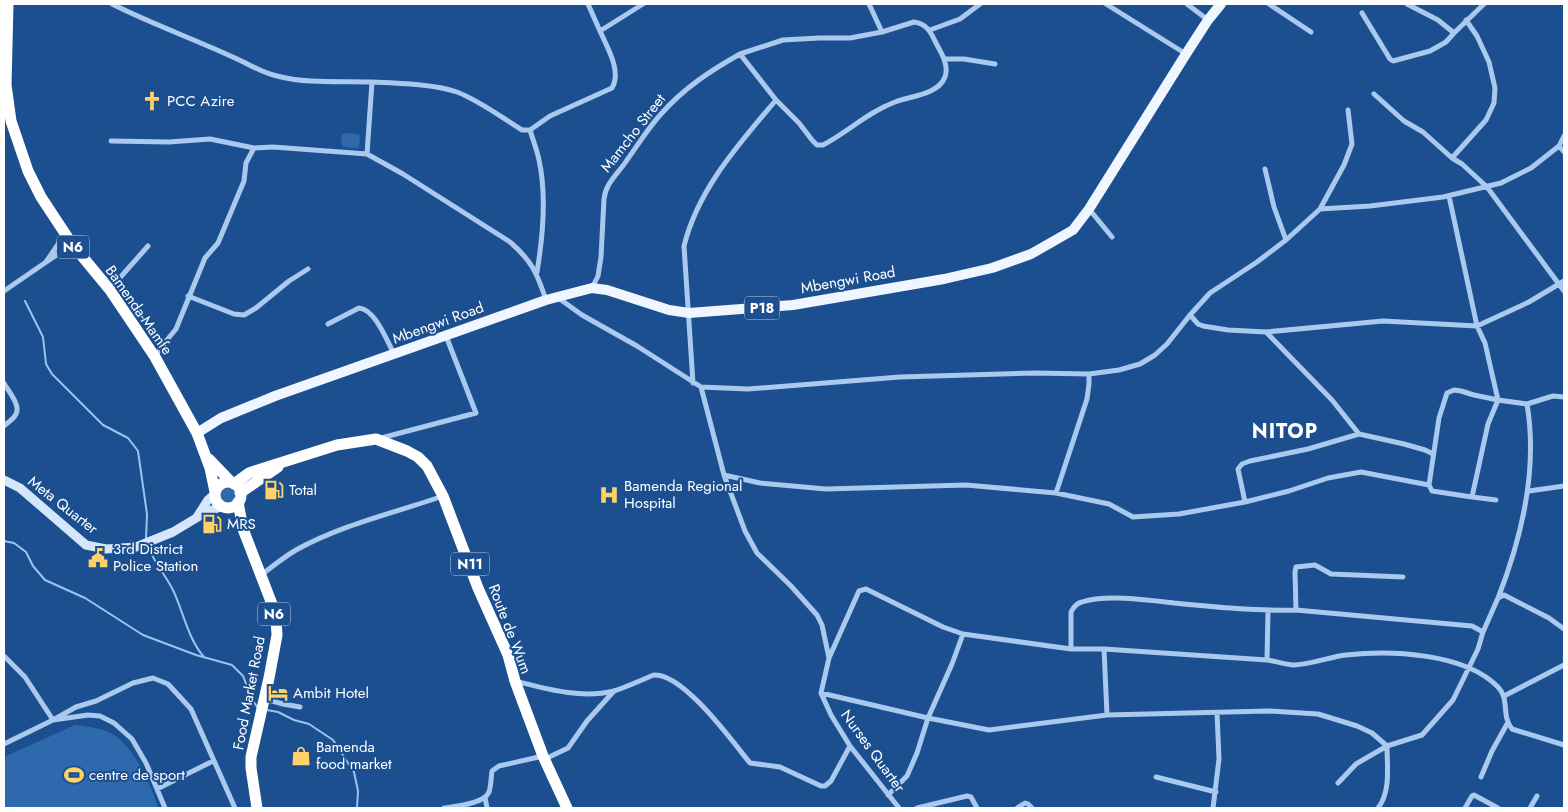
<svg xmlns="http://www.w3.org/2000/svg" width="1568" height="812" font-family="Jost,sans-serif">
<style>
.green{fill:#2e69ad}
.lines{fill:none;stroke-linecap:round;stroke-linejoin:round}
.stream{stroke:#9cc4f0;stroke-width:2}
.street{stroke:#a9c9ee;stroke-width:5}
.secondary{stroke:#d6e6fa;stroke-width:9}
.primary{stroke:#f0f6ff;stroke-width:10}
.highway{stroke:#fff;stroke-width:11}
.labels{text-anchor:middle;stroke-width:4;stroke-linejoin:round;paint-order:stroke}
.shield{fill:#1b4f8f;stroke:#bbcadd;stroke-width:1}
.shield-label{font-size:14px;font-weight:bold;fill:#fff}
.poi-label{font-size:15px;fill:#fff;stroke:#1b4f8f;text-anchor:start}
.street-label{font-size:15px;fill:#fff;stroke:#1b4f8f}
.district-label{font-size:20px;font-weight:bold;letter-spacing:1px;fill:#fff;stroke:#1b4f8f}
</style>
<rect width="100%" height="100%" fill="#1b4f8f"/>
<path class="green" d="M342 134 350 133 360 135 359 148 343 147 341 142Z
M219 495a8 8 0 1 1 16 0a8 8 0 1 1-16 0Z
M75 725C89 727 106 728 117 737 138 754 149 784 159 808H4V757Z"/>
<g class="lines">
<path class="stream" d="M25 301 43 337 46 364 52 374 103 425 128 438 138 451 147 514 146 539
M4 541 14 543 26 552 33 566 45 580 85 598 143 635 196 655 232 665 243 676 253 701 258 708
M148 546C154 563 165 574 173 590 183 611 188 639 204 657
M267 710 278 712 294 720 309 724 333 740 354 772 358 791 357 808"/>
<path class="street" d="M112 4C152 24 194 39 235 58 249 64 262 73 277 76 307 84 341 81 372 82L367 154
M588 4 600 31
M869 4 882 32
M1106 4 1186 54
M1187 4 1208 20
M1269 4 1311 32
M1407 4 1438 20 1454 33 1484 4
M1362 13 1390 59 1393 61 1430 51 1446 42 1454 33
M1466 20 1477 36 1489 62 1495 88 1494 103 1486 120 1452 158 1462 164 1487 187 1564 291
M914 22C928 24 931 33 937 45 942 54 949 66 945 77 938 95 910 96 895 102 868 112 848 132 823 145H817L812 140 799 123 776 100 740 54 783 40 819 38H850L882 32Z
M930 30 960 19 980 4
M944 59H964L995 64
M372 82C396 83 435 84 457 92 480 101 501 117 522 130H530C533 140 537 150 539 160 547 196 543 236 537 272
M1374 94 1404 121 1423 132 1452 158
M530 130 550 116 612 88C622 71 607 47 600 31L643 4
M111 141 169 142 210 139 254 148 273 147 367 154 403 174 510 242C532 261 537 273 546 300
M1559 146 1564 152
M1265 169 1274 207 1286 240
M1449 196 1477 326 1529 302 1564 281
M1089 209 1112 237
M1320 209 1344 165 1352 144 1348 110
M46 262 65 234
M592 288 598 276 601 257 604 199C606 182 618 174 627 160 638 145 648 128 661 114 684 88 710 71 740 54
M110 289 148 246
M4 291 71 245
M188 296 234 314 244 315 256 308 289 281 308 269
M557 297 582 315 637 346 701 387 748 389 900 377 1035 373 1089 374 1119 370 1140 364 1155 355 1167 344 1190 315 1210 293 1257 262 1286 240 1320 209 1370 206 1443 197 1501 183 1531 168 1559 146 1564 136
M1190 315 1198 324 1203 326 1228 330 1266 332 1383 321 1477 326 1485 343 1498 400 1527 404C1538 469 1522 537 1498 598
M328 324 359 308C375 309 387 341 394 354
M1266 332 1332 400 1359 434
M155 357 162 346 176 329 205 258 218 243 244 181 246 163 254 148
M4 383C8 391 21 405 16 414 14 419 7 423 4 426
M693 383 684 246C698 189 739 144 776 100
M701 387 724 475 745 531 757 553 791 586 817 615 822 625 829 658 821 693 831 715 850 746 899 808
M1527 404 1553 396 1564 397
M381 438 476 413 446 336
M724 475 760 483 826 489 966 485 1056 493 1109 504 1133 517 1179 514 1245 502 1289 491 1328 478 1361 472 1429 485
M1529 491 1564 486
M1056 493 1087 399 1089 384V374
M1472 497 1432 491 1429 485 1439 418 1447 393 1454 390 1461 391 1474 395 1498 400 1488 424 1472 497 1496 500
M1245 502 1238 469 1242 464 1250 461 1308 449 1359 434 1404 444 1425 450 1433 454
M261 575C273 566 284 557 296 550 341 525 394 513 443 496
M1296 610 1295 572 1296 567 1315 565 1331 574 1403 577
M1483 632 1498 598 1504 595 1549 618 1564 629
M1071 649V612C1073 608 1077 603 1082 602 1105 594 1149 600 1174 603 1215 607 1255 611 1296 610L1472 626 1483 632 1478 649 1453 700 1422 735 1387 746 1356 764 1338 783
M1104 649 1107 715
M4 656 25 677 53 720 76 707 96 701 133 683 153 678 168 684 191 709 235 808
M829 658 859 591 866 589 943 627 963 634 1071 649H1104L1267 660C1275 661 1284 664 1293 665 1310 665 1329 657 1346 655 1391 650 1465 653 1498 687 1510 699 1501 716 1512 729L1564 745
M1267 660 1268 611
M515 681C547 689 581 699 614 691 627 687 641 680 654 675 683 673 732 741 750 763L780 767 821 786H825L831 781 850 746
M821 693 928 718 989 730 1107 715 1268 711 1318 714 1357 726 1372 733 1387 746C1387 766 1391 792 1378 808
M1504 696 1564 665
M265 699 283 704 300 707
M4 744 53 720 88 715 100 716 114 723 132 739 146 763 165 808
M545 759 568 748 587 721 614 691
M1156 777 1216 792
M1481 777 1492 751 1507 724
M157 789 213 761
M888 795 907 776 917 753 928 718 952 664 963 634
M485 797 487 808
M444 808C456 806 484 804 489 792 491 786 491 778 492 771L499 766 543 756
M917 808 967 796 971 797 977 808
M1017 808 1025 803 1028 804 1032 808
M1213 808 1219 759 1217 713
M1465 808 1472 796 1474 795 1498 808
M1530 808 1537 796"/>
<path class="secondary" d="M4 480 20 488 86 545 106 549 136 547 173 532 203 514 222 506
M197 517 208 500 215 494"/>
<path class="primary" d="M197 433 221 418 275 396 546 300 592 288 607 290 669 310 689 313 793 305 944 279 992 268 1031 254 1073 230 1089 209 1186 54 1208 20 1221 4"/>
<path class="highway" d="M8 4 6 85 11 121 28 171 41 197 72 244 110 290 155 357 197 433 210 468 215 492
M209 459 232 483
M215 495a13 13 0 1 1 26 0a13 13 0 1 1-26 0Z
M234 484 249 473 261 469 337 445 376 439 407 451 418 457 427 466 443 496 478 588 508 655 515 681 543 756 567 808
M240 493 278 467
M238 502 243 529 272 604 276 620 277 635 269 678 251 757V768L257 808"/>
</g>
<defs>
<symbol id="church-bare" viewBox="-9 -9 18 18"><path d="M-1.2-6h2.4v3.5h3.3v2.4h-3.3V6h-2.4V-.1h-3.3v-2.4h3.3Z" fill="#ffd166" stroke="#1b4f8f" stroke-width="2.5" paint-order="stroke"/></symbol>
<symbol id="fuel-bare" viewBox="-9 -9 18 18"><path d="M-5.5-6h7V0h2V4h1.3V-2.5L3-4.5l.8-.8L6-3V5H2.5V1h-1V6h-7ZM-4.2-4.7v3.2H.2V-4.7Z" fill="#ffd166" stroke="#1b4f8f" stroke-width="2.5" paint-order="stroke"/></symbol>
<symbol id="hospital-bare" viewBox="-9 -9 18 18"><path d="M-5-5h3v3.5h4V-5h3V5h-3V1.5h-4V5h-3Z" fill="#ffd166" stroke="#1b4f8f" stroke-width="2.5" paint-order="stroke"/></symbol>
<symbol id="civic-bare" viewBox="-9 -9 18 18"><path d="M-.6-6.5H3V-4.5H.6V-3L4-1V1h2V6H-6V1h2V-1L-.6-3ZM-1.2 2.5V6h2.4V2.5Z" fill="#ffd166" stroke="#1b4f8f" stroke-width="2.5" paint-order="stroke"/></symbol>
<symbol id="hotel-bare" viewBox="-9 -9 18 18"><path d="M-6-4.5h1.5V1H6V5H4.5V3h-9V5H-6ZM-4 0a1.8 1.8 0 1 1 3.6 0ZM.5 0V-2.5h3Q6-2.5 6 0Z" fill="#ffd166" stroke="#1b4f8f" stroke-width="2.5" paint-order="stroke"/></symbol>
<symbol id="shop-bare" viewBox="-9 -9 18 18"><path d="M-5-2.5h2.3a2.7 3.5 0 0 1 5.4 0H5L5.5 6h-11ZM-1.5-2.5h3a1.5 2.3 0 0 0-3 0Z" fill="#ffd166" stroke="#1b4f8f" stroke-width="2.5" paint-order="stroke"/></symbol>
<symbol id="stadium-bare" viewBox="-9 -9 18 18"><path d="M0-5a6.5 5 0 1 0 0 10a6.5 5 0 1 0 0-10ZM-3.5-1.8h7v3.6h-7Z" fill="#ffd166" stroke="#1b4f8f" stroke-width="2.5" paint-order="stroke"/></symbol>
</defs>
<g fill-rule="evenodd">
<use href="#church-bare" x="138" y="87" width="28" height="28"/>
<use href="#fuel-bare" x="260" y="476" width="28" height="28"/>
<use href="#hospital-bare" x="595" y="481" width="28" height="28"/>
<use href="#fuel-bare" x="198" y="510" width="28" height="28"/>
<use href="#civic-bare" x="84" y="544" width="28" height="28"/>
<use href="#hotel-bare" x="264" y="679" width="28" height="28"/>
<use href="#shop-bare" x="287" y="742" width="28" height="28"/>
<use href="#stadium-bare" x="60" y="761" width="28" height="28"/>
</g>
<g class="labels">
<g class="shield">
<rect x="57" y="235.5" width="32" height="23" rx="4"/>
<rect x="744.5" y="296.5" width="35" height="23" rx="4"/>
<rect x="451" y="552.5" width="38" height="23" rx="4"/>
<rect x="258" y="602.5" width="32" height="23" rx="4"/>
</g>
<g class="shield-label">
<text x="73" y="252">N6</text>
<text x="762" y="313">P18</text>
<text x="470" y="569">N11</text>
<text x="274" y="619">N6</text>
</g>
<g class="poi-label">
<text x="167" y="106">PCC Azire</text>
<text x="624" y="491">Bamenda Regional<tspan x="624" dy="17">Hospital</tspan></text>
<text x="289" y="495">Total</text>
<text x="227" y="529">MRS</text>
<text x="113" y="554">3rd District<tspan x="113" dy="17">Police Station</tspan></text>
<text x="293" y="698">Ambit Hotel</text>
<text x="316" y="752">Bamenda<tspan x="316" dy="17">food market</tspan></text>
<text x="89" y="780">centre de sport</text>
</g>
<g class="street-label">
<text transform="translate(633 133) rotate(-52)" y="5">Mamcho Street</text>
<text transform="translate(848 280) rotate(-10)" y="5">Mbengwi Road</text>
<text transform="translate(139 310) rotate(55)" y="5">Bamenda-Mamfe</text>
<text transform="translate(438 323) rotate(-20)" y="5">Mbengwi Road</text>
<text transform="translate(63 505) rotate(38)" y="5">Meta Quarter</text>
<text transform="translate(510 629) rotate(69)" y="5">Route de Wum</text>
<text transform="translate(249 693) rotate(-79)" y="5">Food Market Road</text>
<text transform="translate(873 751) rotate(54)" y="5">Nurses Quarter</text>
</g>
<g class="district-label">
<text x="1285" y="438">NITOP</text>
</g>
</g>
<rect width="1568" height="812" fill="none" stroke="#ffffff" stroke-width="10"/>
</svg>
